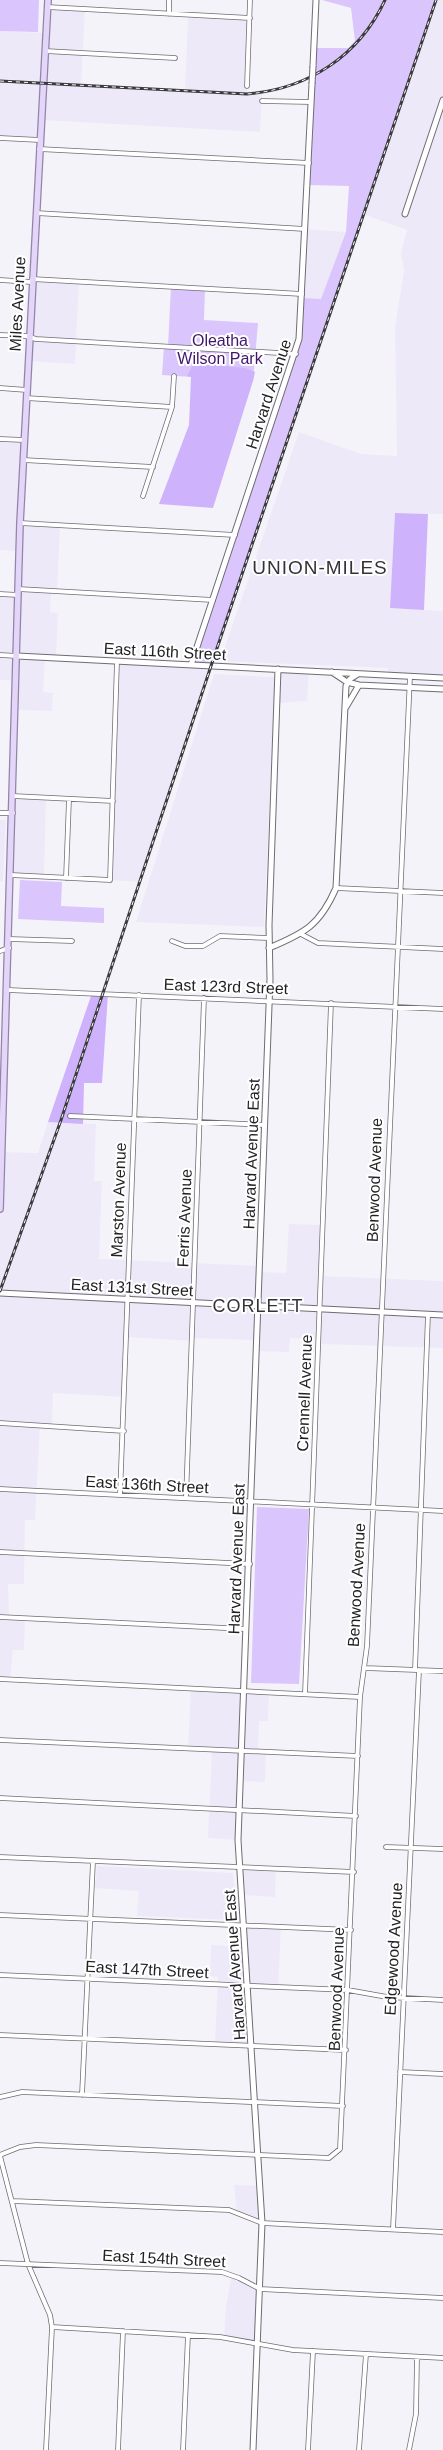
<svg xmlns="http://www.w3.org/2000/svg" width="443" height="2450" font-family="Arial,sans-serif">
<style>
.built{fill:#eee9f8}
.green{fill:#dac5fd}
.forest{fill:#ceb2fb}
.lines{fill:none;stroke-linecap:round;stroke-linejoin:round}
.street-casing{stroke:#6f6c73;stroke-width:5.5}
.secondary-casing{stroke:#6f6c73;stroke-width:7}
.primary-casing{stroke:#9284aa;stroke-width:8}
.street{stroke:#fff;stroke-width:4}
.secondary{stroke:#fff;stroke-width:5}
.primary{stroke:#e3d6f8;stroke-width:5.5}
.rail-casing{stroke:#3b3a3e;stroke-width:3}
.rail{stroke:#fff;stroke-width:1;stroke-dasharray:4;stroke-linecap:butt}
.secondary-bridge-casing{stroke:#6f6c73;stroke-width:7;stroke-linecap:butt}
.secondary-bridge{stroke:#fff;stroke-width:5}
.labels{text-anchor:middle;stroke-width:4;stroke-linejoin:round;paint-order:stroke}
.street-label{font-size:16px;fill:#201f22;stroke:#fff}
.park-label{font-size:16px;fill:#3f1669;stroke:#fff}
.neighbourhood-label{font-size:18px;letter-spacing:1px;fill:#353339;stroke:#fff}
.quarter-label{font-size:19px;letter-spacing:1px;fill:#353339;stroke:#fff}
</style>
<rect width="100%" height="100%" fill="#f5f3fa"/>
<path class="built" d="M436 0H443V514L395 513 390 608 443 611V678L388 674V668L220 661 299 432 361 454 397 456 395 328 404 270 401 253 407 230 365 215Z
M47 7 85 9 81 85 145 89 185 91 188 15 250 18 247 94 262 92 260 132 41 120 40 140 0 138V31L46 33Z
M305 229 346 232 321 300 302 298Z
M32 279 79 282 75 364 28 361Z
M0 439 24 440 20 523 60 525 57 591H51L50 612 58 613 56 658H45L43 692 53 693 52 711 15 710 16 681 0 680V594L18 595 19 551 0 550Z
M117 661 211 666 140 882 110 880Z
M278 669 309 670 307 701 277 703Z
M214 674 275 677 264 926 262 927 136 922Z
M13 796 46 798 44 877 11 875Z
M0 820H6L3 881H0Z
M0 1117 2 1152 38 1153 48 1122 96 1124 94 1181H102L99 1259 259 1266V1272L286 1273 289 1224 323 1225 321 1276 443 1281V1348L319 1344 318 1339 290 1338 289 1352 256 1351V1340L193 1338 192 1341 127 1337 125 1397 53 1393 52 1426H40L35 1520H25L24 1584H8L9 1615 25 1616 24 1650H13L10 1680 0 1679Z
M191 1688 269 1692 268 1721H259L258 1752 266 1753 265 1782 240 1781 238 1840 208 1838 212 1750 188 1749Z
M97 1866 233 1873 237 1920 137 1916 139 1891 95 1888Z
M240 1868 276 1869 275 1897 242 1895Z
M239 1925 281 1927 278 1987 247 1986 251 2047 215 2045 218 1977 210 1976 211 1945 241 1947Z
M234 2185 260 2186 262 2223 237 2212Z
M232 2275 260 2289 258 2347 224 2340 226 2305Z"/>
<path class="green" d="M0 0H39L38 32 0 31Z
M322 0H436L211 666 191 665 296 354 302 298 321 299 346 232 349 186 307 185 314 48H348L355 41 351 8Z
M171 287 205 289 204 320 258 323 253 381 162 375 164 346H168Z
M20 880 62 882 61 906 104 908V923L18 919Z
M257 1507 309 1509 299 1684 251 1683Z"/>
<path class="forest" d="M198 354 216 357 223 366 245 368 255 372 253 381 213 508 159 504 189 425 191 377 187 376 194 363 195 356Z
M395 513 428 514 424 610 390 608Z
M92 993 108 994 102 1083H84L83 1124 48 1122Z"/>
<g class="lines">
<defs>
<path id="street" d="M47 7 250 18
M169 14V0
M45 51 175 58
M247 86 250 0
M262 101 311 102
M0 138 40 140
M39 149 309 163
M36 213 305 229
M32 279 302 294
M0 280 32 282
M0 335 26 336 36 339 296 354
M0 388 27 390
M26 398 172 407
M0 439 24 440
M23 460 153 467
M143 496 172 407 174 376
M20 523 235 535
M18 589 213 600
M0 594 18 595
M0 655 17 656
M13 796 113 801
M0 813H13
M11 875 110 880 117 661
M66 878 69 799
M336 888 443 893
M301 934 318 943 443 949
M9 939 72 941
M172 941 185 946H203L220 936 269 938
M0 951 9 948
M8 990 443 1009
M70 1116 265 1125
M0 1423 124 1431
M0 1489 443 1511
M120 1495 139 995
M186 1498 204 998
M0 1552 250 1564
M0 1617 246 1629
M365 1668 443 1671
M415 1670 428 1314
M0 1679 360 1697
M305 1694 331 1003
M0 1740 358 1756
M0 1798 356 1816
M386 1847 443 1849
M0 1857 354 1872
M0 1915 351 1930
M0 1975 348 1990 387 1997 443 2000
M0 2035 346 2050
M400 2072 443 2074
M82 2095 93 1861
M0 2097 22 2092 343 2106
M0 2155 20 2147 36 2145 329 2158 340 2149 360 1697 367 1646 410 676
M0 2156 28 2264 50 2315 52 2327 46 2450
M13 2201 229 2210 262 2223 443 2232
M393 2229 419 1670
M0 2263 222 2272 239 2278 260 2289 443 2298
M52 2327 220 2337 293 2350 443 2358
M118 2450 123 2331
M183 2450 188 2335
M308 2450 313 2351
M359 2450 366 2354
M409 2450 416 2414 417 2357"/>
<path id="secondary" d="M313 66 316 0
M405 214 443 100
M17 656 443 678
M191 665 299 339 312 84
M332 672 347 682 359 685 443 689
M346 707 359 685
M269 948C305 933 320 925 336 888L346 686 350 679 358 674
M0 1293 443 1315
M253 2450 262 2223 238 1840 270 979 269 925 278 669"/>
<path id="primary" d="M0 1209 20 523 48 0"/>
</defs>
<use href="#street" class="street-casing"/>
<use href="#secondary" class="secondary-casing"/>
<use href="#primary" class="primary-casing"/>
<use href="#street" class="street"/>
<use href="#secondary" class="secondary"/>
<use href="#primary" class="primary"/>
<defs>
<path id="rail" d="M0 81 247 94C308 89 359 56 385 0
M0 1291 61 1120 211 666 436 0"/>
</defs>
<use href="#rail" class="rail-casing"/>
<use href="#rail" class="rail"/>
<defs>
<path id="secondary-bridge" d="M312 84 313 66"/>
</defs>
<use href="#secondary-bridge" class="secondary-bridge-casing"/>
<use href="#secondary-bridge" class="secondary-bridge"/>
</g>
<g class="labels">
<g class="street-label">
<text transform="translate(17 304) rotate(-87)" y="6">Miles Avenue</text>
<text transform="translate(268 394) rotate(-72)" y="6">Harvard Avenue</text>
<text transform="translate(165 651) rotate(3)" y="6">East 116th Street</text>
<text transform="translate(226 986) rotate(2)" y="6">East 123rd Street</text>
<text transform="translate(251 1154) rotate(-88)" y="6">Harvard Avenue East</text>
<text transform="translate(374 1180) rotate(-88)" y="6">Benwood Avenue</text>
<text transform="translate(118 1200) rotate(-88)" y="6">Marston Avenue</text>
<text transform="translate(184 1218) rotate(-88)" y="6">Ferris Avenue</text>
<text transform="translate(132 1287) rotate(3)" y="6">East 131st Street</text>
<text transform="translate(304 1393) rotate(-88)" y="6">Crennell Avenue</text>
<text transform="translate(147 1484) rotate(3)" y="6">East 136th Street</text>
<text transform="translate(236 1559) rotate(-88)" y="6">Harvard Avenue East</text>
<text transform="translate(356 1585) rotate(-87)" y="6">Benwood Avenue</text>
<text transform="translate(393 1949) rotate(-87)" y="6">Edgewood Avenue</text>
<text transform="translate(234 1965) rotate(-94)" y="6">Harvard Avenue East</text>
<text transform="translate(147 1969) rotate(3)" y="6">East 147th Street</text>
<text transform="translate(336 1989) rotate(-88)" y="6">Benwood Avenue</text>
<text transform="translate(164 2258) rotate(3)" y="6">East 154th Street</text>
</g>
<g class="park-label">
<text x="220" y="346">Oleatha<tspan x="220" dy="18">Wilson Park</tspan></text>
</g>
<g class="neighbourhood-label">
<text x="258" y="1312">CORLETT</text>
</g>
<g class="quarter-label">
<text x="320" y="574">UNION-MILES</text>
</g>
</g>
</svg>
